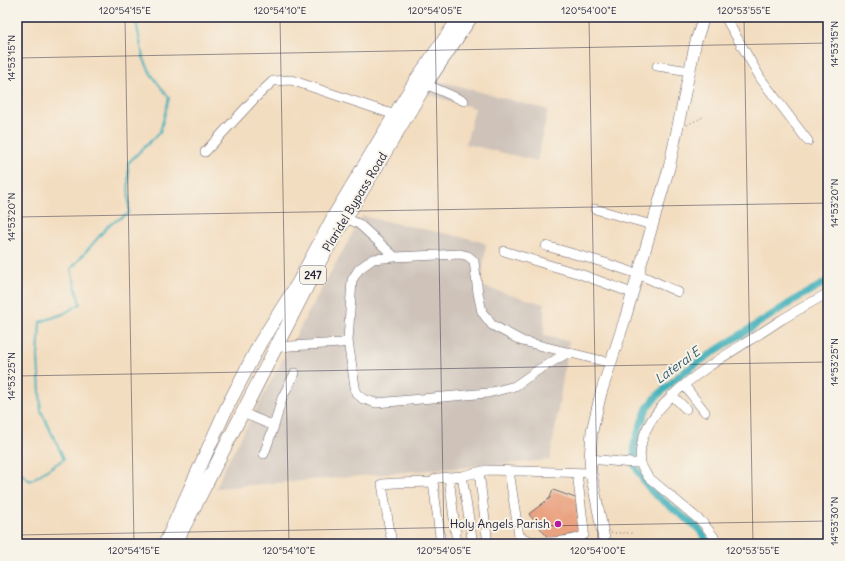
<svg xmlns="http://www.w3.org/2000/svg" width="845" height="561" font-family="Delius,sans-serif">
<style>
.industrial{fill:#cec2b9}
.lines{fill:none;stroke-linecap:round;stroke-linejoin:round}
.stream{stroke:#40b0bb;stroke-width:2}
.canal{stroke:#40b0bb;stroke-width:7}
.building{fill:#eaa280}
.minor-casing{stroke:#6b636a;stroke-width:10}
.major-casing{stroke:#6b636a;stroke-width:12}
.highway-casing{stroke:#6b636a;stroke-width:14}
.path{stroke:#6b636a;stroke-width:1;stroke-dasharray:1 3;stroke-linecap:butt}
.minor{stroke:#fff;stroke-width:9}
.major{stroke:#fff;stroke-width:11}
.highway{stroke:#fff;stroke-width:13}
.ticks{fill:none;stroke:#22223b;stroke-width:1;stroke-opacity:0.45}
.poi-dot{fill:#b5179e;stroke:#f7f3e8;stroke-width:1.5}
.labels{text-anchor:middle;stroke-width:4;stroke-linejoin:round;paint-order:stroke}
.shield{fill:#f7f3e8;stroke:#62616f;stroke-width:1}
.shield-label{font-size:11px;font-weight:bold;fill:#22223b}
.street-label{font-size:12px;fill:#22223b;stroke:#f7f3e8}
.poi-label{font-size:12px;fill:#22223b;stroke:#f7f3e8;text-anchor:end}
.water-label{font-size:13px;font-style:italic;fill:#2e5b6e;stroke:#f7f3e8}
.neatline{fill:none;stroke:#22223b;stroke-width:1.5}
.ticks-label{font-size:10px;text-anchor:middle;fill:#22223b}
</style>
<rect width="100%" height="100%" fill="#f7f3e8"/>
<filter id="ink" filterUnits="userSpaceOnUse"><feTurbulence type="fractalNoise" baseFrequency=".025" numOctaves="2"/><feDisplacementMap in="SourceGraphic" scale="8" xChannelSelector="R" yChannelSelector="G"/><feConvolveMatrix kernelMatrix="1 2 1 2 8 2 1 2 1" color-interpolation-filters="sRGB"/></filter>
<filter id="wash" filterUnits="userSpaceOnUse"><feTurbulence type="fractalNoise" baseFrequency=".012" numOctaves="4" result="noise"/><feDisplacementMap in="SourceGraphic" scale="16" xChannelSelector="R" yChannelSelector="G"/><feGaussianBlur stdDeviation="0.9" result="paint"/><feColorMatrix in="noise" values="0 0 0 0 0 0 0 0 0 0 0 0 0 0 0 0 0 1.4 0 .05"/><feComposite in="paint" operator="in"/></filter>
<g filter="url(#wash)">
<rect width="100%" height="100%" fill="#f3ddc0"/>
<path class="industrial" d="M435 80 548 110 537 161 466 144 475 108 426 94Z
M362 216 476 240 486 244 481 286 544 304V336L569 341 550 460 216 488 225 467 297 333Z"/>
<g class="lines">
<path class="stream" d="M17 470 30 481 64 459 41 411 38 357 40 322 63 314 80 304 71 269 109 225 129 213 128 163 160 132 169 98 151 74 143 57 136 21 166 17"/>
<path class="canal" d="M709 544 699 529 652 492 643 480 635 466 634 445 640 426 647 408 658 395 680 375 715 351 801 296 828 281"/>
</g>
<g id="blocks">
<path class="building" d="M553 490 578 499 576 506 581 533 549 539 529 514 550 498Z"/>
</g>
</g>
<g filter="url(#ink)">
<use href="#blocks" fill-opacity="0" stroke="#6b636a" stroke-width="1"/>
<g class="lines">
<defs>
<path id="minor" d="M725 17 761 79 808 141
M657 66 690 71
M421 82 464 101
M205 152 255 98 273 81 291 80 395 115
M595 209 652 225
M341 216 359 224 395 257
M546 246 602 262 638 274 678 292
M504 251 549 265 580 274 632 293
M348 341 356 393 363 399 376 403 488 393 515 386 538 370 569 352
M275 348 290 346 341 343 348 341 352 280 359 269 373 259 395 257 460 254 468 256 474 261 478 293 482 312 492 325 522 341 611 363
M684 385 705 412
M672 395 686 409
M243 413 274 426
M264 454 274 426 282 398 295 373
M590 459 632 463H641
M509 471 519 536C523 538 526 540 531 541 542 543 575 542 584 535V530L577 473
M479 472 488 544
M462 476 473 544
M449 477 457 544
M433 482 441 544
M392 544 382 484 395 483 433 482 435 479 438 478 462 476 487 470 591 473
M716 544 714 537 703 523 648 477C645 472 642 468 641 463 632 409 712 364 750 340 760 334 770 327 781 320 796 311 812 302 828 293"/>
<path id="major" d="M605 544 591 473 590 459 592 431 601 393 625 319 669 168 696 41 704 17"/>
<path id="highway" d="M165 544 227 407 260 343 298 283 335 214 400 106 416 80 460 17
M175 544 200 496 320 261 426 84 471 17"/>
</defs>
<use href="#minor" class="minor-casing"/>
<use href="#major" class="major-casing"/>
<use href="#highway" class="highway-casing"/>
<path class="path" d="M687 125 703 117
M611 533H632"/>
<use href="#minor" class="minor"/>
<use href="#major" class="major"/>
<use href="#highway" class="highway"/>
</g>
</g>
<path class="ticks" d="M125 17 134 544M280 17 289 544M435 17 444 544M589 17 598 544M744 17 753 544M17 58 828 43M17 217 828 203M17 376 828 362M17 535 828 521"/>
<circle class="poi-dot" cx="558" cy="524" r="4"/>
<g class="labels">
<rect class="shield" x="300" y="266" width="26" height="18" rx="3"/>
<g class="shield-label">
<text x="313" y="279">247</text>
</g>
<g class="street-label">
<text transform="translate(355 202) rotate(-59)" y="4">Plaridel Bypass Road</text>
</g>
<g class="poi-label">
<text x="550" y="528">Holy Angels Parish</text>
</g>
<g class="water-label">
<text transform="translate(677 365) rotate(-36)" y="5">Lateral E</text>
</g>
</g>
<rect width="845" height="561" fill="none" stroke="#f7f3e8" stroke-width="44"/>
<rect x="22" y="22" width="801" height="517" class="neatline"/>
<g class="ticks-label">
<text x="125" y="14">120°54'15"E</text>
<text x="280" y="14">120°54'10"E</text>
<text x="435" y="14">120°54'05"E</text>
<text x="589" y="14">120°54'00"E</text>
<text x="744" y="14">120°53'55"E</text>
<text transform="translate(834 44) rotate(-90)" y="4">14°53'15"N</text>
<text transform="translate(11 58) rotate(-90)" y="4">14°53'15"N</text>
<text transform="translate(834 203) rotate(-90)" y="4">14°53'20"N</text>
<text transform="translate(11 217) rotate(-90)" y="4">14°53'20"N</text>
<text transform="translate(834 362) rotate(-90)" y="4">14°53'25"N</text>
<text transform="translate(11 376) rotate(-90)" y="4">14°53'25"N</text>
<text transform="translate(834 521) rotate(-90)" y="4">14°53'30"N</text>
<text x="134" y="554">120°54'15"E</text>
<text x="289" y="554">120°54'10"E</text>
<text x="444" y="554">120°54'05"E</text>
<text x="598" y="554">120°54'00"E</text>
<text x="753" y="554">120°53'55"E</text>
</g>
</svg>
